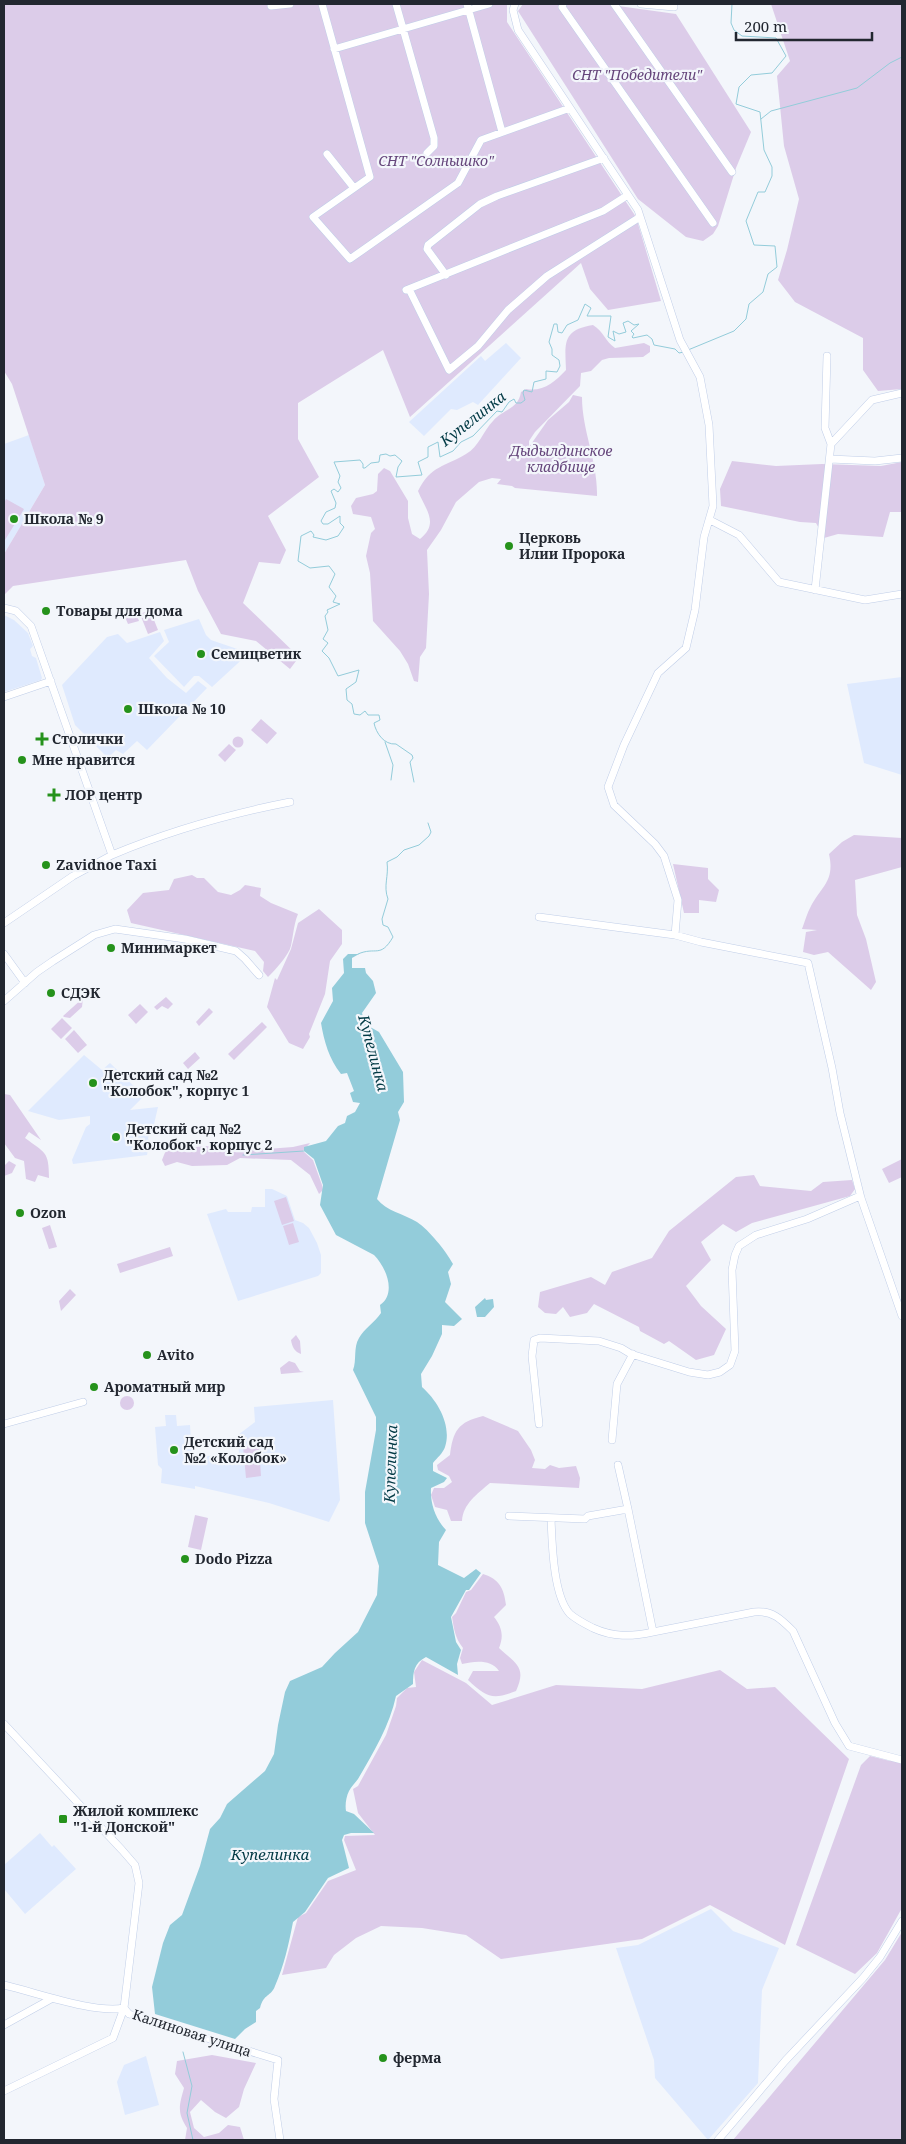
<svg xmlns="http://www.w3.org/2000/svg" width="906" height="2144" font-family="'Noto Serif',serif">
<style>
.built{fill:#dfeafe}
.green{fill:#dccce9}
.water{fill:#93ccda}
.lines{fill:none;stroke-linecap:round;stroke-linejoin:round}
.stream{stroke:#93ccda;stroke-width:1}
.minor-casing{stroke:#c0cee8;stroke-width:8}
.minor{stroke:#fff;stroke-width:7}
.poi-dot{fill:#25921b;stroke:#f3f6fb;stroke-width:2}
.labels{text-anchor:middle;stroke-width:4.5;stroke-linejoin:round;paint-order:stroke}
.park-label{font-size:14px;font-style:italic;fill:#65457b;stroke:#f3f6fb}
.poi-label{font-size:14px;font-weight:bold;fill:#222730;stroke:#f3f6fb;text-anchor:start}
.street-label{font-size:14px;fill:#222730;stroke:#f3f6fb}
.water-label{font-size:15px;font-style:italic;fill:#023a45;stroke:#f3f6fb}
</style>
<rect width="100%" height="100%" fill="#f3f6fb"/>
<path class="built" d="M506 343 521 358 478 405 473 402 457 410 451 409 424 436 409 422 481 356 485 361Z
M29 435 45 485 4 554V444Z
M4 615 14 620 28 633 33 646 30 649 32 656 36 658 42 678 41 680 4 692Z
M199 619 206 635 211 640 249 653 212 687 199 676H194L184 687 154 656 169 642 164 630Z
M160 632 164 641 149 658 167 678 186 693 198 681 207 688 147 750 137 741 123 754 116 750 108 758 75 725 62 685 107 637 118 634 127 643Z
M902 677V775L864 763 847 684Z
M84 1055 102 1070 110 1063 144 1096 130 1110 158 1107 152 1133 149 1134 148 1139 150 1141 147 1155 73 1164 72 1160 86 1127 90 1124V1116L59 1120 28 1111Z
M265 1189H272L287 1196 295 1220 303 1223 309 1228 317 1243 321 1255V1273L318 1276 238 1301 207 1214 226 1209 228 1212H251L252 1207H265Z
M333 1400 340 1500 329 1522 269 1503 195 1486V1489L161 1483 162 1469 158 1465 155 1427 166 1426 165 1415H176L177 1426 190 1425 192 1457 239 1454 238 1435 255 1422 254 1407Z
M40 1833 52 1847 54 1845 76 1869 25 1914 4 1889V1865Z
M711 1909 733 1931 779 1948 762 1990 758 2083 708 2140 655 2078 654 2060 616 1948 638 1945Z
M146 2056 159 2105 125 2115 117 2082 124 2065Z"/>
<path class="green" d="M4 4H507V22L636 217 661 301 608 310 590 289 581 263 410 417 383 350 298 403V439L319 477 268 516 286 550 280 564 259 562 243 603 299 657 290 669 256 641 221 634 198 591 186 560 13 586 4 595V554L45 485 12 384 4 371Z
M523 4H604L676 14 751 132 736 168 718 226 713 234 703 241 686 237 638 199 518 11Z
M771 4H902V389L878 391 863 370V338L795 302 778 280 787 250 799 199 784 146 777 76 790 61Z
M593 325C604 332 605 341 615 348L644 343 650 346V352L643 357 609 358 602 360 591 371 581 373 580 386 535 432 529 441V447L548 420 569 402 573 395 582 397C582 431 598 462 597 496L515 488 512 486 497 484 501 479 492 478 479 482 456 502 441 530 427 550 429 594 426 648 420 657 418 682 414 681 408 664 400 651 373 621 370 573 366 556 371 533 375 529 371 517 353 514 351 506 356 498 373 494 377 491 378 474 384 468 390 471 408 501V518L412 534 420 539C440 523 425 509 418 491 431 465 445 467 466 454 479 447 483 431 493 421 503 409 518 410 521 392L526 389C543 392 555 382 566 370 565 343 562 330 593 325Z
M732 461 776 466 822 464 881 466 902 462V512H890L883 537 838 534 824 538 816 523 800 522 721 506 720 489Z
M6 499 24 509 5 540 4 503Z
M150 610 158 630 148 634 140 614Z
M136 613 139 621 128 624 125 617Z
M261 719 277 733 267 744 251 730Z
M232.5 742a5.5 5.5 0 1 1 11 0a5.5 5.5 0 1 1-11 0Z
M229 744 236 750 225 762 218 755Z
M854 835 902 838V867L855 880 857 915 866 939 876 982 871 990 828 952 814 955 803 952 806 932 817 930 802 929C805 921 807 913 811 906 822 886 835 881 829 854L842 842Z
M673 864 708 868V879L719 890 716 902 699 900V913H684Z
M192 875 197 878H204L218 892 231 895 240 890 245 885 261 888 260 896 271 903 298 914C293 926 293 940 290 949 285 959 276 969 268 977L263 971 264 962 255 951 131 923 127 910 143 893 169 890 174 879Z
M319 909 342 930V944L330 961 325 994 309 1034 310 1037 303 1049 289 1043 267 1007 275 978 277 980 291 949 298 923Z
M166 997 173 1004 168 1009 162 1006 157 1010 154 1007Z
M83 998 82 1007 70 1018 64 1017 63 1016Z
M140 1004 148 1012 136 1024 128 1015Z
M209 1008 213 1012 199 1026 196 1022Z
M62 1018 72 1028 61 1039 51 1029Z
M262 1022 267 1027 234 1060 228 1054Z
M74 1030 87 1045 78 1053 65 1039Z
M195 1052 200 1058 188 1069 183 1063Z
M4 1094 10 1095 41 1140 29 1132 25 1138C45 1153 49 1151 49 1178L38 1175 35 1182 26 1179 24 1161 15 1158 4 1143Z
M310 1143 303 1151 313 1160 322 1185 323 1190 319 1194 310 1175 291 1160 240 1158 227 1165 192 1166 177 1162 165 1166 162 1160 166 1150 206 1146 239 1151 293 1147Z
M902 1159V1177L889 1183 882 1169Z
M9 1161 16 1165 12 1173 4 1176V1166Z
M754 1175 760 1186 811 1191 823 1182 852 1180 855 1189 850 1196 752 1223 736 1232 723 1224 701 1242 711 1260 686 1286 701 1306 726 1329 714 1355 696 1360 669 1341 664 1344 640 1331 639 1327 594 1304 587 1313 570 1317 563 1307 556 1314 545 1313 538 1307 540 1292 591 1277 605 1285 612 1272 652 1258 669 1231 736 1177Z
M286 1197 294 1221 282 1225 274 1201Z
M293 1223 299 1242 289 1245 283 1226Z
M50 1225 57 1247 49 1249 42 1228Z
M170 1247 173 1256 120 1273 117 1264Z
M70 1289 76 1295 61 1311 59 1301Z
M296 1335 300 1341 301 1354C295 1352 292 1347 291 1340Z
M289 1361 295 1363 300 1371 304 1372 281 1374 280 1368Z
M120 1403a7 7 0 1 1 14 0a7 7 0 1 1-14 0Z
M483 1416 518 1431 531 1450 535 1460 532 1468 545 1469 550 1465 559 1468 576 1466 580 1478 579 1488 490 1483C477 1494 463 1504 462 1521H451L447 1510 435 1507 431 1495 434 1488H444L452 1482 449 1476 438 1470 437 1465 450 1455C453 1431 458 1422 483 1416Z
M259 1445 261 1476 246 1478 243 1446Z
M195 1515 208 1518 201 1550 188 1547Z
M483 1574C499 1579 504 1588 506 1605L494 1617C502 1627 504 1636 499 1648 516 1664 527 1667 516 1691 493 1700 487 1698 468 1680L473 1671H499C491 1659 475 1661 462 1664L460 1658 463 1648C455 1638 454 1629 452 1617L456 1613 466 1592 471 1590Z
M422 1660 466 1683 492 1705 556 1685 642 1689 720 1670 747 1689 775 1687 849 1759 785 1945 710 1905 642 1939 501 1959 466 1935 422 1928 381 1926 356 1938 334 1955 326 1968 282 1975 298 1917 306 1913 328 1881 356 1870 344 1840 345 1836 375 1835 358 1813 353 1789 358 1786 386 1735 396 1706 397 1698 407 1688 416 1687 414 1672Z
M870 1756 890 1761H902V1908L877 1953 855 1974 796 1945 861 1765Z
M902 1932V2140H733L885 1960Z
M212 2055 256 2063 244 2089 239 2107 226 2118 215 2112 201 2100 190 2112 194 2128 204 2137 219 2133 228 2125 240 2127 244 2140H185L187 2128C177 2112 179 2106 184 2088L175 2074 177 2061Z"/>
<path class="water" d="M348 954H359L352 958V968H365L366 973 373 981 376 993 362 1013 365 1024 379 1032 403 1072 404 1102 398 1112 400 1120 377 1199C386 1211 404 1214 417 1222 429 1230 446 1251 453 1264L448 1272 451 1284 445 1302 462 1319 454 1326 442 1325V1334L432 1356 421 1374 422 1387C438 1401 452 1426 445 1447 443 1453 437 1458 433 1463V1471L447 1478 444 1482 431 1488C430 1502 435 1519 446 1530L439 1542 438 1565 464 1578 476 1569 481 1573 469 1590H466L451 1617 456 1642 461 1650 457 1664 458 1675 426 1657C414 1663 413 1672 413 1684L396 1696C390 1725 373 1753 358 1779 355 1783 351 1787 349 1791 346 1797 345 1805 346 1811L354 1814 374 1833H351L344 1835 342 1840 349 1868 328 1878 305 1912 293 1922C289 1943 284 1966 275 1986 271 1997 264 1993 260 2008L256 2011V2022L245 2029 235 2039 155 2014 152 1987 163 1943 170 1925 182 1915 200 1866 210 1829 220 1818 227 1804 265 1771 274 1754 278 1725 285 1692 290 1681 322 1667 335 1653 358 1632 377 1595 379 1566 365 1523V1492L376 1430V1417L353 1370C357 1360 353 1348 359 1338 364 1329 375 1322 381 1313L380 1305C397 1293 386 1267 374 1255L336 1235 320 1205 323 1185 314 1159 304 1151V1147L326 1141 338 1126 345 1123 347 1116 355 1112 360 1103 353 1102 350 1093 354 1091 347 1073 341 1074C329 1059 324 1041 321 1023L333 1001 332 988 344 973 343 959Z
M485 1298 486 1300 493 1299 494 1307 485 1317H477L475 1307Z"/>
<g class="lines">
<path class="stream" d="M761 119 771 111 857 88 890 63 902 57
M688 350 734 331 746 319 749 304 763 292 768 274 777 267 775 246 754 245 746 221 758 192H765L772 176V167L764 150 760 112 736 104 739 87 751 75 772 73 786 56 776 38 742 36 734 30 731 23 732 4
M385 742 393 765 391 780
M414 782 410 762 413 758 412 755 396 744C384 745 376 733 374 723L380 720 379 715H368L365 711 360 715 354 714 352 704 347 700 346 689 356 682 359 670 338 676 329 658 322 651 328 643 323 639 328 630 325 616 328 612 327 610 340 604 333 602 336 596 329 587 335 574 329 566 310 568 298 561 301 536 311 531 314 535 313 537 326 540 338 536 344 527 340 523V516L328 524H323L321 521 326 512 335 508 336 503 331 491 334 489 338 492 341 488 338 482 340 476 334 462 360 460 363 464V468H365L371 463 379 462 380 455 386 454 390 456 395 455 402 461 398 467 396 477 422 475 418 462 428 457V447L438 442 440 457 453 451 461 442 473 436 497 411 502 412 509 402 514 399 516 403H521L525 400 523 393 524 390 532 392 534 382 546 379V371L557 372 560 366 559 360 552 355V349L549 342 554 324H557L558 332 562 333 567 325 578 320 585 304 591 308 587 316H611L608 337 615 341 613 331 619 334 626 332 623 323 628 321 634 325 639 324 631 331 634 334 632 337 633 338 647 335 652 339 654 345 675 349 679 353 684 352
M358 954C376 946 380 959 393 937L388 927 383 925 382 919 388 899C383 886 389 876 387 862L397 857 404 850 419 845 429 836 431 832 428 823
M243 1155 304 1151
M183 2052 192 2086 187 2113 193 2140"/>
<defs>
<path id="minor" d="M322 4 370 177 313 217 350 259 458 183 481 140 570 108
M396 4 434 138V146L427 153
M467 4 502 132
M515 4 513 10 518 30 638 210 680 340 700 377 709 425 713 506 704 537 695 610 686 648 658 673 624 745 608 787 614 805 655 844 664 856 678 900 675 935
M563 4 562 7 713 223
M614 4 732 172
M641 4 674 7
M271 6 290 4
M334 49 489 4
M327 154 354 188
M446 275 427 249 428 245 480 204 497 196 604 158
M409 289 449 370 478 346 508 310 547 276 640 217
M406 290 603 211 628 195
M827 356 825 428 831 444
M830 459 875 461 902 458
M710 520 739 535 779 582 865 600 902 594
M815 590 831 444 872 400 902 393
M4 608 16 611 31 626 112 855 73 876 4 923
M4 697 51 681
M112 855C169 831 229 814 290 802
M539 917 675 935 701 942 808 963 832 1068 840 1113 861 1198 902 1316
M4 954 25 983
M4 1001 37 972 53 961 94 935 115 929 185 939 236 951 245 959 259 975
M4 1424 83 1402
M539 1424 532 1356 534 1340 540 1338 599 1341 621 1348 631 1354 689 1372 708 1375 720 1372 730 1365 735 1351 732 1270 735 1255 739 1246 756 1235 807 1219 860 1196
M612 1440 617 1384 633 1354
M628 1509 653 1632 754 1612C772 1610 781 1619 793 1631L835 1723 849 1746 902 1760
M509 1516 585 1519 588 1516 628 1509 618 1465
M551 1518C552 1542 553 1596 570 1614 577 1620 585 1624 593 1628 613 1637 631 1637 653 1632
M4 1724 122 1850 135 1865 139 1883 124 2008 113 2038 4 2091
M4 1985C35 1992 95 2014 124 2008
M124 2008 129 2014 278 2060 274 2099 280 2140
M4 2025 51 1999
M718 2140 785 2061 863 1978 880 1957 902 1921"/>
</defs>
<use href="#minor" class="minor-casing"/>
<use href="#minor" class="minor"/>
</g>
<g class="poi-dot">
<circle cx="14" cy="519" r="5"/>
<circle cx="509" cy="546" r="5"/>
<circle cx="46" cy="611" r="5"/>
<circle cx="201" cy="654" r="5"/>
<circle cx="128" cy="709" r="5"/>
<path d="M39.5 731.5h5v5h5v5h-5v5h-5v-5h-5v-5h5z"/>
<circle cx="22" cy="760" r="5"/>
<path d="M51.5 787.5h5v5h5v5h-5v5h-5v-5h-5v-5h5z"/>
<circle cx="46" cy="865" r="5"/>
<circle cx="111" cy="948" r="5"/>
<circle cx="51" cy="993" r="5"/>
<circle cx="93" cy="1083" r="5"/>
<circle cx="116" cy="1137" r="5"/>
<circle cx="20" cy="1213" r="5"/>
<circle cx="147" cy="1355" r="5"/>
<circle cx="94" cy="1387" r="5"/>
<circle cx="174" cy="1450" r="5"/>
<circle cx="185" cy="1559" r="5"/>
<rect x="58" y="1814" width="10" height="10" rx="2.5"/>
<circle cx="383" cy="2058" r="5"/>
</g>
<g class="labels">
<g class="park-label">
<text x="637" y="80">СНТ "Победители"</text>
<text x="436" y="166">СНТ "Солнышко"</text>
<text x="561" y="456">Дыдылдинское<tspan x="561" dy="16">кладбище</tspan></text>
</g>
<g class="poi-label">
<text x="24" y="524">Школа № 9</text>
<text x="519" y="543">Церковь<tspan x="519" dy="16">Илии Пророка</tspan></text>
<text x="56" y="616">Товары для дома</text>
<text x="211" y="659">Семицветик</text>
<text x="138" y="714">Школа № 10</text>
<text x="52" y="744">Столички</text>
<text x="32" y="765">Мне нравится</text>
<text x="65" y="800">ЛОР центр</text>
<text x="56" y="870">Zavidnoe Taxi</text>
<text x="121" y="953">Минимаркет</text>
<text x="61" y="998">СДЭК</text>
<text x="103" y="1080">Детский сад №2<tspan x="103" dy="16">"Колобок", корпус 1</tspan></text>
<text x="126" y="1134">Детский сад №2<tspan x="126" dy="16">"Колобок", корпус 2</tspan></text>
<text x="30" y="1218">Ozon</text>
<text x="157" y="1360">Avito</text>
<text x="104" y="1392">Ароматный мир</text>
<text x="184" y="1447">Детский сад<tspan x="184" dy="16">№2 «Колобок»</tspan></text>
<text x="195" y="1564">Dodo Pizza</text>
<text x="73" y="1816">Жилой комплекс<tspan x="73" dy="16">"1-й Донской"</tspan></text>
<text x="393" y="2063">ферма</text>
</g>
<g class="street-label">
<text transform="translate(192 2033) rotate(18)" y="5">Калиновая улица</text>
</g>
<g class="water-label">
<text transform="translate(473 419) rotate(-38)" y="5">Купелинка</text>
<text transform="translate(373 1053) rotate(75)" y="5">Купелинка</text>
<text transform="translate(391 1464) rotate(-88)" y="5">Купелинка</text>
<text x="270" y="1860">Купелинка</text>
</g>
</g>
<rect width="906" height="2144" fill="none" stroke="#222730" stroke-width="10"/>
<path d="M736 32v8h136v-8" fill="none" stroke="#222730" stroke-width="2.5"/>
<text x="744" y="32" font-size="15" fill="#222730" stroke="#f3f6fb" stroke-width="4" paint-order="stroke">200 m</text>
</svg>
